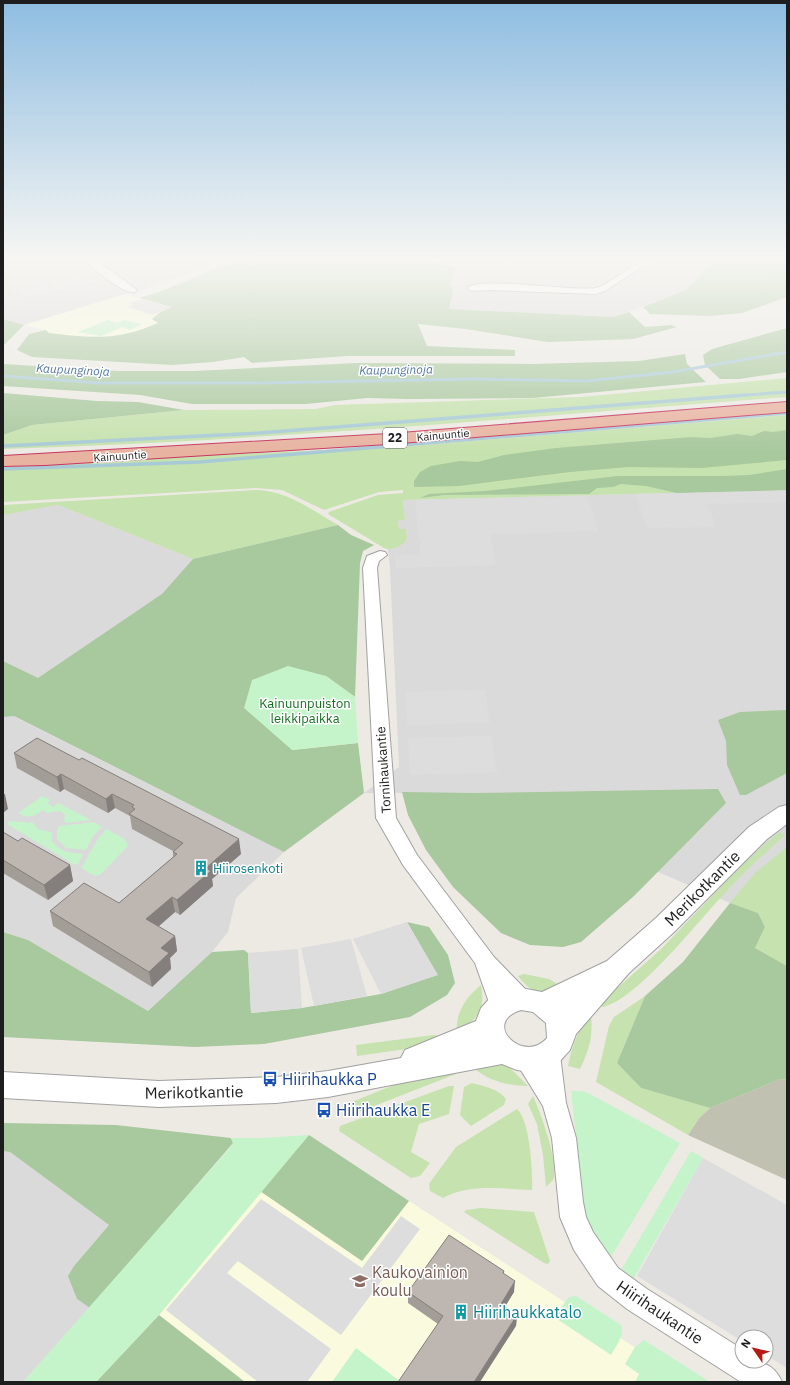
<svg xmlns="http://www.w3.org/2000/svg" width="790" height="1385" font-family="'IBM Plex Sans',sans-serif">
<style>
.residential{fill:#dbdada}
.education{fill:#fafbde}
.construction{fill:#c0c1b0}
.grass{fill:#c6e2ae}
.forest{fill:#a8c89d}
.park{fill:#c5f3ca}
.parking{fill:#ddd}
.lines{fill:none;stroke-linecap:round;stroke-linejoin:round}
.stream-far1{stroke:#a8cad6;stroke-width:3}
.stream{stroke:#a8cad6;stroke-width:3.5}
.minor-casing{stroke:#a1a1a1;stroke-width:2}
.tertiary-casing{stroke:#a1a1a1;stroke-width:2}
.trunk-casing{stroke:#c63662;stroke-width:2}
.minor{fill:#fff;fill-rule:evenodd}
.tertiary{fill:#fff;fill-rule:evenodd}
.trunk{fill:#e8b3a1;fill-rule:evenodd}
.wall{fill:#a39d98}
.shaded-wall{fill:#847f7c}
.building{fill:#bdb6b1;stroke:#847f7c}
.labels{text-anchor:middle;stroke-width:3;stroke-linejoin:round;paint-order:stroke}
.far-street-label{font-size:11px;fill:#1d1d1d;stroke:#fff}
.far-water-label{font-size:12px;font-style:italic;fill:#5378a2;stroke:#fff}
.shield{fill:#fff;stroke:#616161;stroke-width:1}
.shield-label{font-size:12px;font-weight:bold;fill:#1d1d1d}
.park-label{font-size:13px;fill:#167021;stroke:#fff}
.street-label{font-size:13px;fill:#1d1d1d;stroke:#fff}
.culture-label{font-size:13px;fill:#0d838f;stroke:#fff;text-anchor:start}
.near-street-label{font-size:16px;fill:#1d1d1d;stroke:#fff}
.near-transit-label{font-size:16px;fill:#164399;stroke:#fff;text-anchor:start}
.near-education-label{font-size:16px;fill:#785e54;stroke:#fff;text-anchor:start}
.near-culture-label{font-size:16px;fill:#0d838f;stroke:#fff;text-anchor:start}
</style>
<rect width="100%" height="100%" fill="#edeae4"/>
<path class="residential" d="M3 260H223L181 277 24 325 3 319Z
M426 260H705L715 261 686 290 614 317 448 309 453 291 450 283 457 267Z
M787 490V966L758 913 730 903 475 793H364L399 767 390 568 388 549 398 546 407 538 406 529H399L398 520H405L403 500Z
M58 505 223 571 15 717 284 852 236 898 228 932 212 952 148 1011 28 940 3 932V515Z
M3 1151 10 1152 109 1225 74 1266 77 1299 90 1308 23 1382H3Z"/>
<path class="education" d="M125 294 172 307 152 320 159 323 141 331 108 337 92 338 49 333 46 330 24 325Z
M260 1191 362 1261 409 1201 688 1382H245L159 1315Z"/>
<path class="construction" d="M780 1079 787 1080V1180L688 1135 699 1118 710 1108Z"/>
<path class="grass" d="M787 378V397C526 417 265 441 3 449V435L32 425 184 410 315 409 335 405 581 397Z
M787 415V490L403 500 405 520H398L399 529H406L407 538C404 546 392 551 384 548L328 514 329 512 378 495 403 493V490L379 492 324 510 282 490 256 488 3 502V464L398 447Z
M256 490C288 491 310 509 338 525L193 559 58 505 3 515V505Z
M779 832 785 835C764 854 744 872 725 893 698 921 638 999 603 1007L598 1005 660 950 743 864Z
M787 847V966L755 948 765 927 758 913 730 903 756 872Z
M524 974 549 979 561 986C540 994 533 995 518 976Z
M481 985C486 1011 477 1019 457 1033 455 1013 466 997 481 985Z
M645 996 617 1063 641 1088 710 1108 699 1118 688 1135 596 1082 609 1026 614 1017Z
M591 1013C593 1036 590 1048 580 1069L568 1066C572 1045 578 1030 591 1013Z
M434 1035 443 1037 420 1047 357 1056 356 1045Z
M493 1062 509 1067 528 1086C509 1086 488 1081 474 1068Z
M458 1071 456 1074 351 1115 349 1103 399 1083Z
M472 1083C483 1086 499 1089 506 1099L504 1105 471 1126 460 1115 464 1087Z
M449 1086H454L449 1114 419 1124 411 1152 430 1163 420 1176 411 1178 339 1131 340 1126Z
M533 1096C540 1111 560 1165 553 1180 551 1182 548 1185 546 1187L543 1155 537 1124 528 1104Z
M517 1109C530 1120 533 1173 532 1190 502 1189 471 1183 443 1198L430 1191 429 1184 431 1181 456 1147Z
M481 1208 534 1212 550 1261 548 1264 544 1263 464 1212 466 1210Z"/>
<path class="forest" d="M236 260H426L457 267 450 283 453 291 449 309 614 317 629 312 645 327 671 325 677 327 633 339 548 342 466 329 418 324 427 346 515 350V356H347L252 363 244 357 213 362 172 365 32 357 17 350 29 334 46 330 49 333C91 338 118 341 158 323L152 319 159 313 171 307 140 298C173 288 204 273 236 260Z
M715 260H787V297L742 313 711 316 650 314 643 307 686 290Z
M3 319 24 325 3 346Z
M787 328V372L739 379H720L705 365 703 355 712 349Z
M685 354 687 364 706 382 533 398 408 399 367 398 306 404H192L140 395 3 386V364L118 371H194L356 363 533 364 639 361Z
M3 393 97 401 138 402 184 410 32 425 3 435Z
M787 430V460L701 468 628 467 570 472 459 486 414 487V481L420 472 431 466 460 461 478 462 504 455 556 448 691 437 710 438 737 434 752 436 764 431 773 432Z
M787 469V490L677 493 646 486 621 484 613 487 597 488 589 494 444 495 420 498 429 494 485 491 618 476H722L750 475Z
M338 525 351 535 374 545 363 551 360 563 355 697 326 676 292 750 358 743 364 793 284 852 14 716 3 717V661L38 678 162 594 193 559Z
M787 710V773L746 795H740L727 765 726 741 718 720 740 712Z
M718 789 726 803 634 896 581 942 563 947 530 945 501 933 453 887 426 850 408 815 402 792 475 793Z
M730 903 758 913 765 927 755 948 787 966V1080L780 1079 710 1108 641 1088 617 1063 645 996 683 962Z
M407 922 429 927 448 955 455 983 447 995 410 1017 264 1044 195 1047 3 1037V932L28 940 148 1011 212 952 244 950 248 953 251 1013 302 1008 381 994 437 975Z
M3 1123 116 1125 231 1138 233 1143 90 1308 77 1299 68 1276 74 1266 109 1225 10 1152 3 1151Z
M309 1135 409 1201 362 1261 260 1191Z
M159 1315 245 1382H96Z"/>
<path class="park" d="M108 320 117 323 124 320 142 324 130 330 122 327 101 336 78 332Z
M288 666 326 676 355 697 358 743 292 750 244 708 252 680Z
M42 796 51 800 47 803 53 807 58 803 91 820 66 823 64 821 65 814 59 811 47 813 43 810C34 817 28 819 18 813Z
M10 821 34 823C38 833 45 829 52 833V841C60 852 70 853 83 854L78 864 75 865 7 824Z
M94 822 102 827 93 836 86 850 66 848 57 839V831L59 826Z
M106 829 125 839 128 846 101 874 95 876 81 868 98 839Z
M571 1091H583L590 1094 680 1143 609 1260 593 1236 585 1213Z
M309 1135 159 1315 96 1382H23L228 1150 233 1143 231 1138H262Z
M691 1151 703 1158 631 1283 620 1272Z
M576 1296 621 1325C625 1335 616 1346 611 1355L554 1317 569 1297Z
M644 1340 710 1382H635L639 1374 625 1364 635 1347Z
M356 1348 401 1382H332Z"/>
<path class="parking" d="M54 260H77L79 262 57 265 58 266 24 270V271L8 274 3 272V267Z
M92 274 101 280 61 291 58 289 48 291 50 293 34 297 31 295 3 301V295L73 280 71 278Z
M142 299 172 307 153 315 128 307 133 305 129 303Z
M787 491V502L707 504 717 527 647 528 635 494Z
M587 496 599 531 490 534 496 565 396 568 395 556 421 555 415 500Z
M485 690 490 723 407 725 405 692Z
M491 736 497 772 410 775 408 738Z
M407 922 438 975 381 994 353 939Z
M351 939 367 996 314 1006 301 948Z
M298 949 302 1008 251 1013 248 953Z
M703 1158 787 1205V1368L766 1355V1337H742V1341L637 1276Z
M261 1199 362 1268 401 1216 420 1229 341 1335 238 1261 227 1273 331 1349 307 1382H258L166 1310Z"/>
<g class="lines">
<path class="stream-far1" d="M3 376 99 383H260L474 379 587 381 673 372 787 352
M733 396 787 392"/>
<path class="stream" d="M3 446 259 433 746 395
M3 469 199 462 787 413"/>
<defs>
<path id="minor" d="M86 260H96L137 290 135 292C125 295 92 269 86 260Z
M641 260H652L605 291 596 294 491 290 472 291 467 288C478 276 575 292 596 288 606 286 631 267 641 260Z
M380 551 385 552 387 555 379 561 377 568 396 818 417 855 494 957 529 993 532 999 529 1005 521 1008 512 1004 509 1011 501 1014 493 1011 490 1005 475 963 403 865 376 818 363 568 367 556Z
M548 1045 556 1048 560 1055 566 1103 576 1138 583 1202 586 1217 593 1232 618 1268 647 1289 742 1349V1361C761 1361 774 1363 782 1382H741L627 1309 598 1286 574 1250 560 1217 552 1138 543 1106 514 1059 518 1052C525 1050 532 1048 536 1055L540 1048Z"/>
<path id="tertiary" d="M787 805V824L767 839 674 932 629 973 576 1034 570 1050 559 1062 533 1072 517 1070 502 1064 328 1097 276 1103 159 1107 3 1098V1072L159 1081 276 1077 328 1071 401 1058 405 1050 476 1021 481 1008 491 997 521 988 542 992 607 961 656 918 749 827 779 807ZM521 1010 533 1012 546 1023 547 1038C524 1065 480 1023 521 1010Z"/>
<path id="trunk" d="M787 402V412L388 444 45 465 3 466V456L388 434Z"/>
</defs>
<use href="#minor" class="minor-casing"/>
<use href="#tertiary" class="tertiary-casing"/>
<use href="#trunk" class="trunk-casing"/>
<use href="#minor" class="minor"/>
<use href="#tertiary" class="tertiary"/>
<use href="#trunk" class="trunk"/>
</g>
<path class="wall" d="M37 738 241 854 212 879 213 886 180 915 175 912 158 926 175 936 177 951 170 958 171 969 152 987 53 926 50 911 119 903 173 857V851L132 829 130 816 115 808 108 813 64 789 60 792 17 768 14 753Z
M3 832 18 841 70 865 73 881 48 900 3 873Z
M504 1271V1274L514 1292 505 1306 517 1315 516 1326 438 1324 408 1303V1292Z"/>
<path class="shaded-wall" d="M61 774 64 789 60 792 57 777Z
M3 790 4 794H5L8 809 3 813Z
M112 794 115 808 108 813 106 799Z
M239 839 241 854 212 879 213 886 180 915 177 900 206 868Z
M70 865 73 881 48 900 44 885Z
M172 897 175 912 149 935 146 919Z
M175 936 177 951 170 958 171 969 152 987 149 972 161 948Z
M515 1281 514 1292 500 1315 501 1304Z
M517 1315 516 1326 480 1382H474Z"/>
<path class="building" d="M37 738 79 760 82 758 239 839 206 868 211 871 177 900 172 897 146 919 175 936 161 948 169 953 149 972 50 911 84 883 119 903 177 854 173 852 183 843 129 814 135 809 132 807 134 805 112 794 106 799 61 774 57 777 14 753Z
M3 832 18 841 22 838 70 865 44 885 3 860Z
M449 1235 504 1271 503 1273 515 1281 501 1304 517 1315 474 1382H398L443 1316 408 1292Z"/>
<linearGradient id="sky" x2="0" y2="1"><stop stop-color="#8ebde1"/><stop offset="0.57" stop-color="#f7f6f3"/><stop offset="1" stop-color="#f7f6f3" stop-opacity="0"/></linearGradient>
<rect width="790" height="454" fill="url(#sky)"/>
<defs>
<symbol id="building-bare" viewBox="-9 -9 18 18"><path d="M-4-6H4V6H1V3H-1V6H-4ZM-2.5-4.3h1.7v1.8h-1.7ZM.8-4.3h1.7v1.8H.8ZM-2.5-1h1.7V.8h-1.7ZM.8-1h1.7V.8H.8Z" fill="#0f9aa8" stroke="#fff" stroke-width="2.5" paint-order="stroke"/></symbol>
<symbol id="bus-bare" viewBox="-9 -9 18 18"><path d="M-5-6H5V4H4V6H2V4H-2V6H-4V4H-5ZM-3.5-4V0h7V-4ZM-3.5 1.2v1.5H-2V1.2ZM2 1.2v1.5H3.5V1.2Z" fill="#1a4fb4" stroke="#fff" stroke-width="2.5" paint-order="stroke"/></symbol>
<symbol id="school-bare" viewBox="-9 -9 18 18"><path d="M0-5L7-2L0 1L-7-2ZM-4 1L0 2.5L4 1V4Q0 6-4 4Z" fill="#8d6e63" stroke="#fff" stroke-width="2.5" paint-order="stroke"/></symbol>
</defs>
<g fill-rule="evenodd">
<use href="#building-bare" x="190" y="857" width="22" height="22"/>
<use href="#bus-bare" x="259" y="1068" width="22" height="22"/>
<use href="#bus-bare" x="313" y="1099" width="22" height="22"/>
<use href="#school-bare" x="349" y="1270" width="22" height="22"/>
<use href="#building-bare" x="450" y="1301" width="22" height="22"/>
</g>
<g class="labels">
<g class="far-street-label">
<text transform="translate(443 435) rotate(-5)" y="4">Kainuuntie</text>
<text transform="translate(120 456) rotate(-4)" y="4">Kainuuntie</text>
</g>
<g class="far-water-label">
<text transform="translate(73 370) rotate(3)" y="4">Kaupunginoja</text>
<text transform="translate(396 370) rotate(-1)" y="4">Kaupunginoja</text>
</g>
<rect class="shield" x="383" y="428" width="24" height="20" rx="3"/>
<g class="shield-label">
<text x="395" y="442">22</text>
</g>
<g class="park-label">
<text x="305" y="708">Kainuunpuiston<tspan x="305" dy="15">leikkipaikka</tspan></text>
</g>
<g class="street-label">
<text transform="translate(383 770) rotate(-94)" y="5">Tornihaukantie</text>
</g>
<g class="culture-label">
<text x="213" y="873">Hiirosenkoti</text>
</g>
<g class="near-street-label">
<text transform="translate(702 888) rotate(-45)" y="6">Merikotkantie</text>
<text transform="translate(194 1092) rotate(-1)" y="6">Merikotkantie</text>
<text transform="translate(660 1312) rotate(34)" y="6">Hiirihaukantie</text>
</g>
<g class="near-transit-label">
<text x="282" y="1085">Hiirihaukka P</text>
<text x="336" y="1116">Hiirihaukka E</text>
</g>
<g class="near-education-label">
<text x="372" y="1278">Kaukovainion<tspan x="372" dy="18">koulu</tspan></text>
</g>
<g class="near-culture-label">
<text x="473" y="1318">Hiirihaukkatalo</text>
</g>
</g>
<rect width="790" height="1385" fill="none" stroke="#1d1d1d" stroke-width="8"/>
<g transform="translate(754 1349) rotate(304)"><circle r="19" fill="#ffffff" stroke="#a5a5a5"/>
<path d="M0-3L7 15L0 10L-7 15Z" fill="#b61a14"/>
<text y="-6" font-size="11" font-weight="bold" text-anchor="middle" fill="#1d1d1d">N</text>
</g>
</svg>
